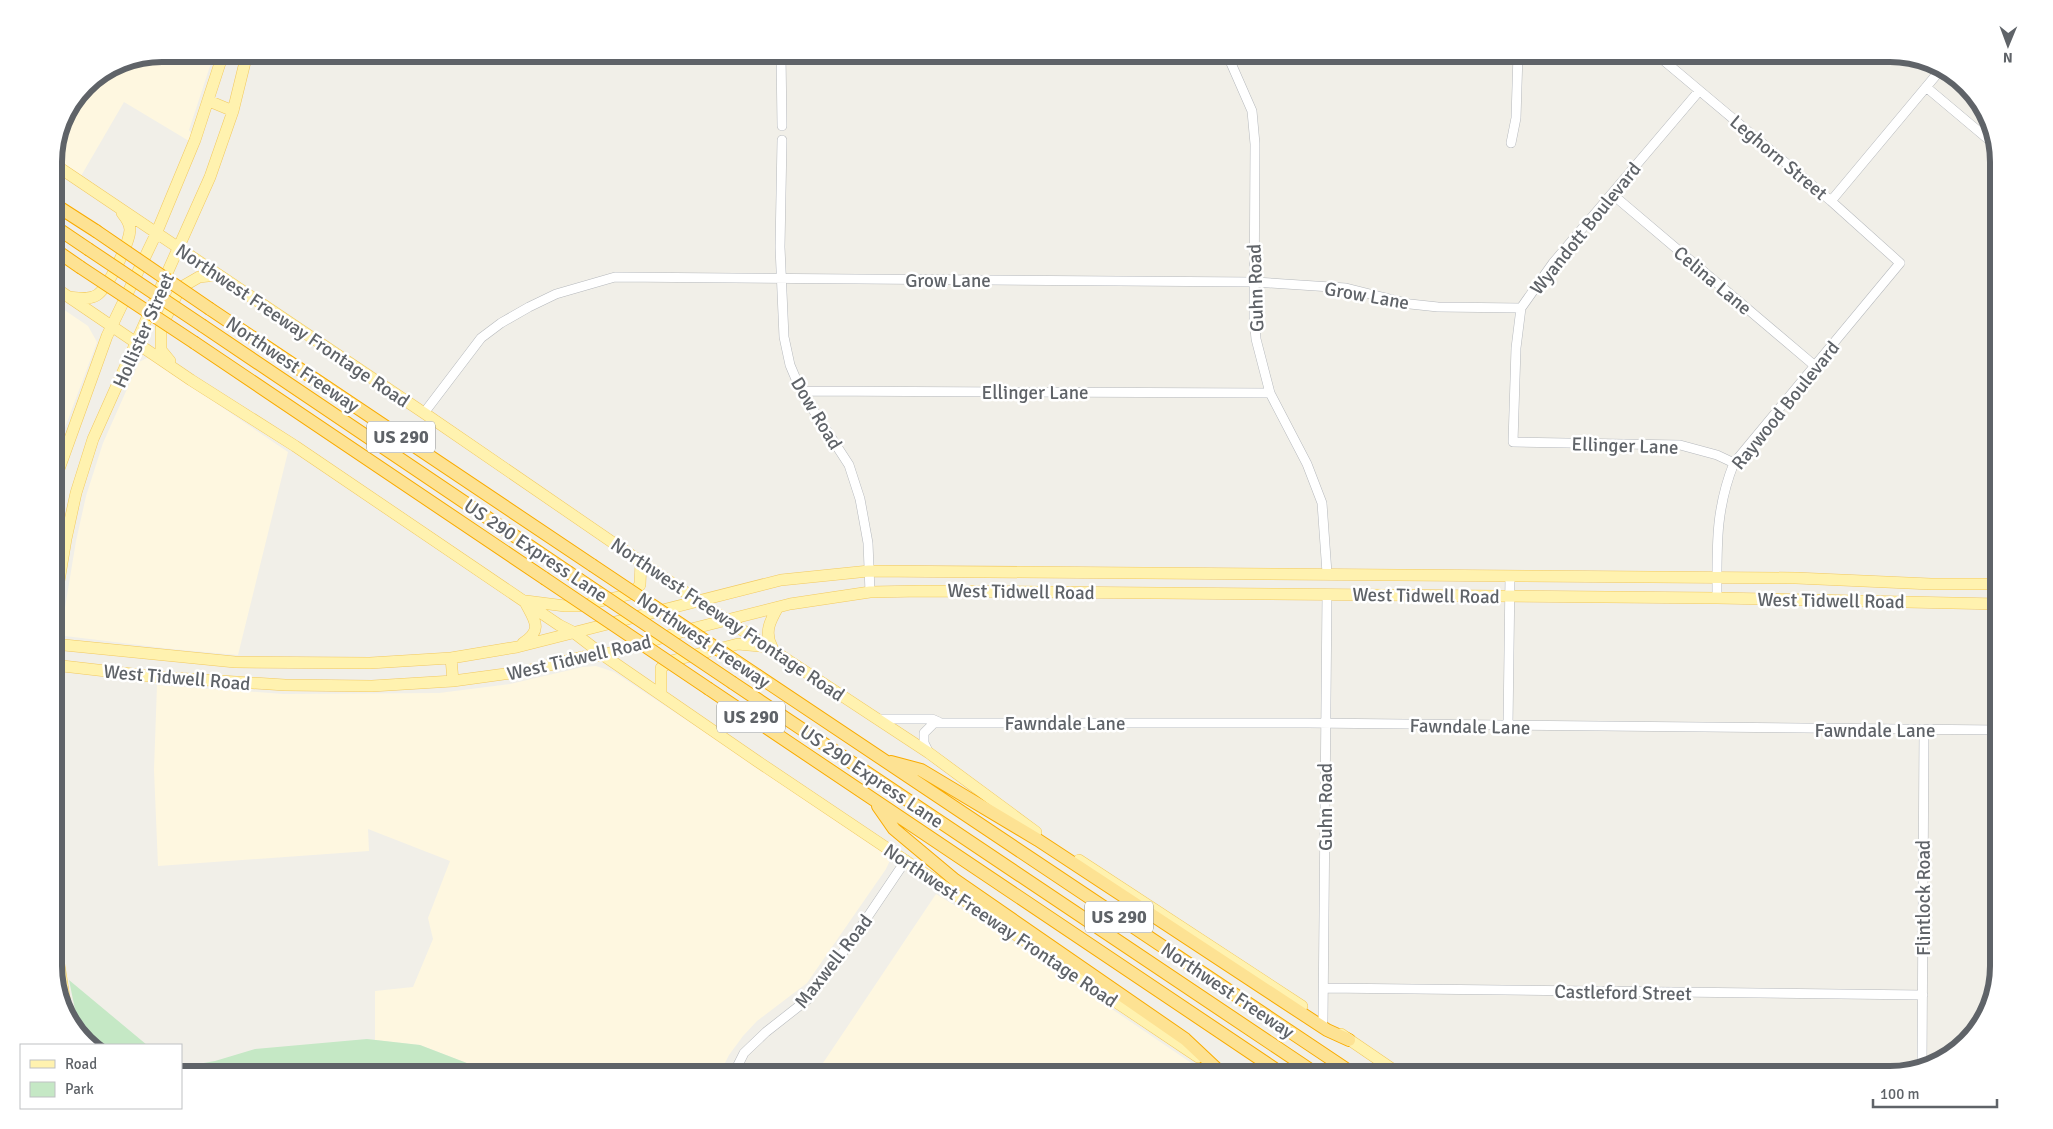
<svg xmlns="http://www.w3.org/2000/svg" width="2053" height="1129" font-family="Signika,sans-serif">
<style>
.commercial{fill:#fef7e0}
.green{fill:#c5e8c5}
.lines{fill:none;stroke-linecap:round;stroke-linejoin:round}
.stream{stroke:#aadaff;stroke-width:2.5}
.minor-casing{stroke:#b5b8bc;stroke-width:10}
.major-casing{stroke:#f2c960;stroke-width:12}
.highway-casing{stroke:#f9ab00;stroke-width:14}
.minor{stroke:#fff;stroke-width:9}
.major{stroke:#fff2af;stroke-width:11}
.highway{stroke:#fde293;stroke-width:12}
.highway-bridge-casing{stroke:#f9ab00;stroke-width:14;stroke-linecap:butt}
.highway-bridge{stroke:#fde293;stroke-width:12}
.labels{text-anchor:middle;stroke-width:5;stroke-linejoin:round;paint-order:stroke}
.shield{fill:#fff;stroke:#8f9295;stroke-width:1}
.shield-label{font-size:18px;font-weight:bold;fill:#5f6368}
.street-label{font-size:19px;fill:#5f6368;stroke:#fff}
.rim{fill:none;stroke:#5f6368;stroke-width:6}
</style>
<rect width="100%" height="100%" fill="#f1efe8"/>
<path class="commercial" d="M163 54H214L189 130 192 135 189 141 124 102 81 176 54 162 62 121 86 86 121 62Z
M54 303 88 326 97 342 54 457Z
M147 358 154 361 288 452 238 655 172 649 65 636 61 632 76 541 86 496 103 443 139 362Z
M596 666 614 672 892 856 886 869 807 983 757 1021 743 1036 729 1055 719 1075H498L420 1045 375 1040V991L413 987 433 939 428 918 450 861 368 829 369 851 158 866 154 770 157 685 284 694 439 693 510 684 583 667Z
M936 894 991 927 1209 1075H815Z"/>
<path class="green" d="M69 980 147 1045H93L80 1034Z
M367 1039 420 1045 498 1075H181V1064L187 1066 215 1061 255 1049Z"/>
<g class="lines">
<path class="stream" d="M298 1075 386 1068 404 1075"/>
<defs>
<path id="minor" d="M781 54 782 126
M1227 54 1252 111 1255 144 1254 317 1256 339 1270 393 1307 464 1322 503 1327 573
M1656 54 1831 201 1900 263 1734 463C1715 510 1717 548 1717 598
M1926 87 1995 145
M1699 91 1553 263 1521 308 1516 348 1513 442 1680 445 1717 455 1734 463
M782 140 780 247 784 337 790 365 801 391 849 465 860 499 868 543 870 592
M1511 143 1516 118 1518 54
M1612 194 1815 366
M1831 201 1942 68
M801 391 1270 393
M424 413 481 338 501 323 529 307 556 294 615 277 1255 282 1346 288 1410 304 1438 307 1521 308
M878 719H932L939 722
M1508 726 1510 576
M929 753 924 743V733L934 723H1308L1999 730
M1324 988 1923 995
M1323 1021 1327 594
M1922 1067 1924 730
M733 1075 744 1053 766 1032 808 999 852 940 906 860"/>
<path id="major" d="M209 101 233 111
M54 164 424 413 698 601 929 753 1036 832
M54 287 191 380 295 446 559 625 573 632 603 655 757 761 1198 1057
M70 297C79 298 89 300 97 295 108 288 129 244 130 230 130 223 126 218 122 213
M170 361 161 350V328L180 288 199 277 217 275
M54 483 107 336 156 234 195 140 223 54
M526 601 565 606H579L631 594 640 585 641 561
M54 611 66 539 76 493 93 439 210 177 233 111 247 54
M523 643C543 630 535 621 526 604
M54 644 235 662 370 663 451 658 517 647 781 580 869 571 1796 578 1931 584H1999
M772 647C764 632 770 621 778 607
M451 658 453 681
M54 665 158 677 285 685 372 686 453 681 526 671 582 657 603 655 695 628 790 604 870 592 922 591 1717 598 1999 604
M661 693V668L671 661 738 644 770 647
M1079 860 1302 1006
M54 932 66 1009
M1341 1034 1401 1075"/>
<path id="highway" d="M54 204 96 231
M54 226 88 249
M54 249 80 267
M210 309 592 565
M203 326 568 572
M195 343 544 578
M758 676 1355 1075
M733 683 1318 1075
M709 689 1284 1075
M891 762 921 770 1038 840 1327 1030 1349 1040
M878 806 894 829 955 880 1185 1039 1218 1070"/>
</defs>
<use href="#minor" class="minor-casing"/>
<use href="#major" class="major-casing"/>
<use href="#highway" class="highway-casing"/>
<use href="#minor" class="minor"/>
<use href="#major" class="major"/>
<use href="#highway" class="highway"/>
<defs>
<path id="highway-bridge" d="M96 231 210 309
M88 249 203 326
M80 267 195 343
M592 565 758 676
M568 572 733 683
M544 578 709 689"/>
</defs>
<use href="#highway-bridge" class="highway-bridge-casing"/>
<use href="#highway-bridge" class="highway-bridge"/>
</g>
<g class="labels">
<g class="shield">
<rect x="367" y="421.5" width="68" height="31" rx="4"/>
<rect x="717" y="701.5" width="68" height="31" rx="4"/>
<rect x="1085" y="901.5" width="68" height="31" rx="4"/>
</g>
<g class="shield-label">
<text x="401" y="443">US 290</text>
<text x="751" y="723">US 290</text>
<text x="1119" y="923">US 290</text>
</g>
<g class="street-label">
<text transform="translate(1779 157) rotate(40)" y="7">Leghorn Street</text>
<text transform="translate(1585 228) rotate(-51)" y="7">Wyandott Boulevard</text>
<text x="948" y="287">Grow Lane</text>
<text transform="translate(1713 280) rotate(40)" y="7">Celina Lane</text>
<text transform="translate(1255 288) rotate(-92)" y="7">Guhn Road</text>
<text transform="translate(1367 295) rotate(10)" y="7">Grow Lane</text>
<text transform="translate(293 325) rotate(34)" y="7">Northwest Freeway Frontage Road</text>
<text transform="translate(143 330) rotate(-66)" y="7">Hollister Street</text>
<text transform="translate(293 364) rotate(34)" y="7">Northwest Freeway</text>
<text x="1035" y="399">Ellinger Lane</text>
<text transform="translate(1785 405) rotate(-51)" y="7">Raywood Boulevard</text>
<text transform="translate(817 413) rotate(59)" y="7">Dow Road</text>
<text transform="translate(1625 445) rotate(2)" y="7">Ellinger Lane</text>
<text transform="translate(536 550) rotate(34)" y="7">US 290 Express Lane</text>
<text transform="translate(1021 591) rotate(1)" y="7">West Tidwell Road</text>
<text transform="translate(1426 595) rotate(1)" y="7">West Tidwell Road</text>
<text transform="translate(1831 600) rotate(1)" y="7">West Tidwell Road</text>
<text transform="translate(728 619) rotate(34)" y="7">Northwest Freeway Frontage Road</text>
<text transform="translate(704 640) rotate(34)" y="7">Northwest Freeway</text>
<text transform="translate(579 657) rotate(-13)" y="7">West Tidwell Road</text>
<text transform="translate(177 677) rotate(5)" y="7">West Tidwell Road</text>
<text x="1065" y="730">Fawndale Lane</text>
<text transform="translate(1470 726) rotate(1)" y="7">Fawndale Lane</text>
<text x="1875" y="737">Fawndale Lane</text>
<text transform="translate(872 776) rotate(34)" y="7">US 290 Express Lane</text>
<text transform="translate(1325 807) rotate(-90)" y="7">Guhn Road</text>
<text transform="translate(1923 898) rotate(-90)" y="7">Flintlock Road</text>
<text transform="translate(1001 925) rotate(34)" y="7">Northwest Freeway Frontage Road</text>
<text transform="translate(833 961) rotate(-52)" y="7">Maxwell Road</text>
<text transform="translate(1228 990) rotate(34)" y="7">Northwest Freeway</text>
<text transform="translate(1623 992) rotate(1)" y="7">Castleford Street</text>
</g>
</g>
<path d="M0 0H2053V1129H0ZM162 62H1890A100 100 0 0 1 1990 162V966A100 100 0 0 1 1890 1066H162A100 100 0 0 1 62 966V162A100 100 0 0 1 162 62Z" fill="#fff" fill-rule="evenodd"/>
<path class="rim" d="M162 62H1890A100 100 0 0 1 1990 162V966A100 100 0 0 1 1890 1066H162A100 100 0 0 1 62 966V162A100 100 0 0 1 162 62Z"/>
<rect x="20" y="1044" width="162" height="65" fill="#ffffff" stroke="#bfc1c3"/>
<rect x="30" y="1060" width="25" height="8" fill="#fff2af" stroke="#bfc1c3"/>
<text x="65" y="1069" font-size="15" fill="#5f6368">Road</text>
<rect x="30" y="1082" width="25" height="15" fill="#c5e8c5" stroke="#bfc1c3"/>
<text x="65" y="1094" font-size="15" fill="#5f6368">Park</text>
<g transform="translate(2008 45) rotate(181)" stroke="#ffffff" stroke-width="4" paint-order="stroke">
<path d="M0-4L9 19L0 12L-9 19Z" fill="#5f6368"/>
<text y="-8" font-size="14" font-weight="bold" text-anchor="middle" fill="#5f6368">N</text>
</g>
<path d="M1873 1099v8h124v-8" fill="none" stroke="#5f6368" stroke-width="2.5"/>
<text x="1880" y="1099" font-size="15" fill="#5f6368" stroke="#ffffff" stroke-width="4" paint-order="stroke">100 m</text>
</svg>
